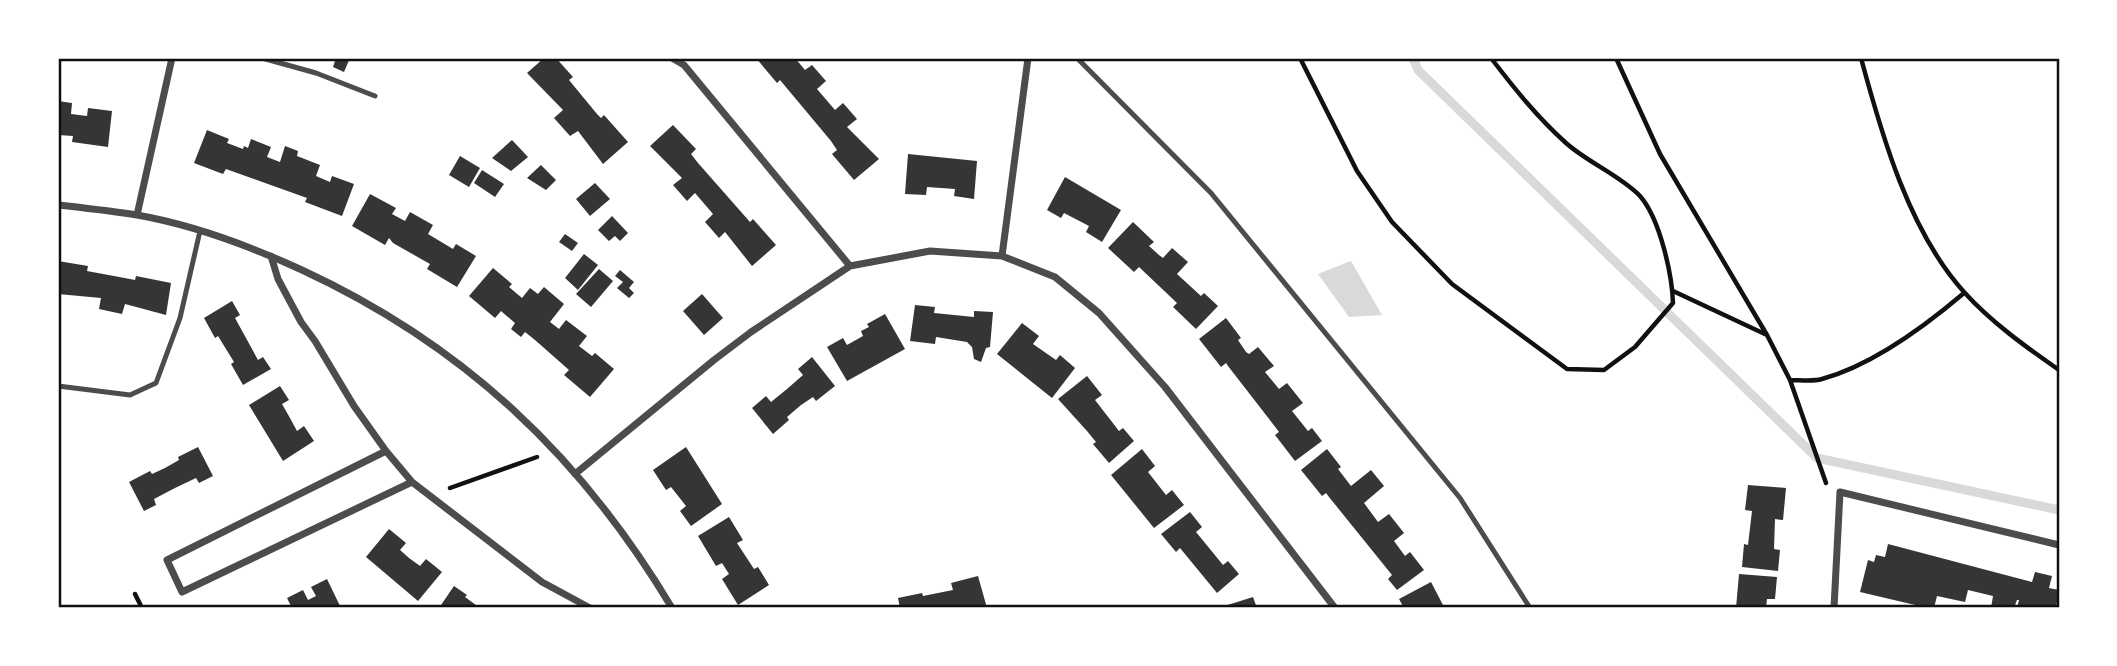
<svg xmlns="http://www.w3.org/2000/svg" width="2117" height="666" font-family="'Nunito Sans',sans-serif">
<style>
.water{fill:#d9d9d9}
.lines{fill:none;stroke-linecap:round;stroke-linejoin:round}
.stream{stroke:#d9d9d9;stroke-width:9}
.building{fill:#353535}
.path{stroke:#111;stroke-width:4.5}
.service{stroke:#4c4c4c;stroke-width:5}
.minor{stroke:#4c4c4c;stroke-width:7}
.neatline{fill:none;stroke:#111;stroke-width:2.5}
</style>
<rect width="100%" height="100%" fill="#fff"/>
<path class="water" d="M1351 261 1382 315 1349 317 1318 274Z"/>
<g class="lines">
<path class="stream" d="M1413 58 1418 70 1817 458 2059 510"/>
</g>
<path class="building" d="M336 58H350L344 72 333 67Z
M544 58H556L573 77 569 80 597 114 601 118 604 115 628 142 603 164 578 131 570 136 554 118 563 110 527 73Z
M756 58H795L805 70 812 65 826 81 817 89 835 110 843 103 857 119 847 127 879 159 854 180 832 154 837 150 831 141 780 80 777 83Z
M58 101 72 103 71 114 87 116 88 108 112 111 108 147 72 142 73 136 58 135Z
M673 125 696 149 691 154 698 163 750 222 753 219 776 245 752 266 725 232 719 238 705 222 713 214 695 193 687 201 673 185 682 178 650 146Z
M207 130 229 139 227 143 243 149 244 146 248 148 251 139 271 147 267 157 280 162 285 146 298 151 297 156 320 165 316 176 330 182 332 176 354 184 342 216 305 202 307 198 226 169 223 174 194 163Z
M512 140 528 157 511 171 492 158Z
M908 154 977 161 974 199 954 196 955 189 927 187 926 195 905 194Z
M460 156 480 168 469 187 449 175Z
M541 165 556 180 546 190 527 178Z
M482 170 504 184 495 197 474 183Z
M1065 177 1121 210 1102 242 1086 232 1089 226 1064 213 1061 218 1047 210Z
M595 183 610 199 590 216 576 199Z
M370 194 396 208 392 214 405 221 410 212 433 225 428 234 453 249 456 244 476 256 457 287 427 269 430 264 393 243 389 238 385 245 352 226Z
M612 216 628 233 620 241 615 236 609 241 598 230Z
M1133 222 1154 242 1149 246 1159 255 1163 258 1172 248 1188 262 1177 274 1201 296 1204 293 1218 306 1196 329 1173 307 1177 303 1139 267 1134 272 1108 248Z
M565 234 578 243 572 251 559 242Z
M584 254 598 265 578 290 565 278Z
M58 261 88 266 87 271 130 279 135 280 136 276 171 283 166 315 125 304 122 314 99 309 101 298 58 294Z
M493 268 512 284 509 287 522 298 530 288 538 294 544 287 564 304 550 322 559 329 566 320 587 336 579 346 592 356 595 353 614 369 590 397 564 375 569 370 535 340 525 332 521 337 511 329 515 323 501 311 495 318 469 296Z
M599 269 613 281 591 307 576 294Z
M620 270 634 282 629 288 634 293 629 298 617 288 623 282 615 276Z
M702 294 723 318 704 335 683 311Z
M232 301 240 315 235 318 258 360 263 357 271 369 243 385 231 364 234 362 218 336 215 338 204 318Z
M915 305 935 307 934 313 974 317V311L993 312 990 347 986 348 981 362 974 359 972 347 967 342 936 337 935 344 910 341Z
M885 314 905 349 847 381 827 347 843 338 847 345 863 336 861 331 869 327 867 324Z
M1226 318 1241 338 1238 340 1246 352 1249 354 1258 347 1274 366 1265 372 1279 389 1287 383 1303 403 1292 411 1308 431 1312 428 1322 441 1295 461 1275 435 1279 432 1276 428 1228 366 1226 363 1221 367 1199 339Z
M1022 323 1039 336 1033 344 1056 360 1060 355 1075 368 1052 398 997 354Z
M812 357 835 386 816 401 813 397 801 405 787 417 789 420 773 434 752 408 766 396 771 402 787 389 803 375 798 369Z
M1087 376 1102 395 1095 400 1119 431 1123 428 1134 441 1109 463 1093 444 1096 442 1087 431 1058 399Z
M280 386 289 400 282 404 290 418 297 431 304 426 314 441 283 461 249 405Z
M198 447 213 476 199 483 196 478 175 488 154 499 156 505 144 511 129 482 150 471 152 474 165 468 179 460 178 457Z
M686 447 722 504 691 526 680 511 686 506 671 487 666 490 653 470Z
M1142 449 1155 466 1148 472 1166 495 1172 490 1184 505 1154 528 1111 475Z
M1327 449 1341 467 1338 469 1351 486 1371 470 1384 486 1364 503 1378 522 1389 514 1404 533 1394 541 1405 556 1410 552 1424 570 1397 590 1388 579 1392 575 1329 497 1326 493 1322 496 1301 470Z
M1748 485 1786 488 1783 520 1775 519 1774 549 1780 550 1778 571 1742 567 1744 544 1748 545 1752 511 1745 510Z
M1190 512 1202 527 1196 532 1223 565 1228 561 1239 574 1217 593 1180 548 1176 552 1161 534Z
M729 517 743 540 737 543 754 569 758 567 769 585 738 605 722 579 729 574 722 563 716 566 698 536Z
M389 529 406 543 400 550 409 558 420 566 426 559 442 572 418 601 366 557Z
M1888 544 2032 582 2035 572 2052 576 2049 588 2059 590 2056 608H2017L2019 600H2017L2014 608H1991L1993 596 1968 590 1965 602 1937 596 1934 608H1928L1860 592 1868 560 1874 562 1876 555 1885 557Z
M1739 574 1777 577 1775 599H1767L1766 608H1736Z
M978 576 987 608H900L898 598 922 593 923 596 953 590 951 583Z
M327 579 341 608H292L287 598 303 590 308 600 316 596 311 587Z
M1431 582 1443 605 1440 608H1404L1399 599Z
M454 586 467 595 465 597 480 608H439Z
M1253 597 1257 608H1218Z"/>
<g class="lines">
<path class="path" d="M1300 58 1357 171 1392 222 1452 284 1567 369 1604 370 1635 347 1673 303C1672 274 1660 219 1640 196 1621 176 1587 162 1566 143 1537 117 1514 88 1491 58
M1616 58 1660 154 1767 335 1790 380 1826 483
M1861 58C1882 136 1909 231 1964 292 1991 322 2026 347 2059 370
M1673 291 1767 335
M1790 380C1800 380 1812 382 1822 379 1873 365 1924 327 1964 293
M450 488 537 457
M135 594 142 608"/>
<path class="service" d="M262 58 316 73 375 96
M1077 58 1211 193 1460 498 1530 608
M58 386 130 395 156 383 180 318 200 231"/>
<path class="minor" d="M672 58 684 65 850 266
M58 205C84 208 111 211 137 215 194 225 250 246 302 270 464 345 581 456 672 608
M137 215 172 58
M271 256 278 279 301 322 315 341 354 406 386 451 412 482 542 582 590 608
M1002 256 1028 58
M386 451 167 560 182 592 412 482
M575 474 714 360 751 332 850 266 930 251 1002 256 1055 277 1099 313 1165 387 1335 608
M1834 608 1840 492 2059 545"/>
</g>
<rect width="2117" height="666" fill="none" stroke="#ffffff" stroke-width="119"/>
<rect x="60" y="60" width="1998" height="546" class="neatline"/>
</svg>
